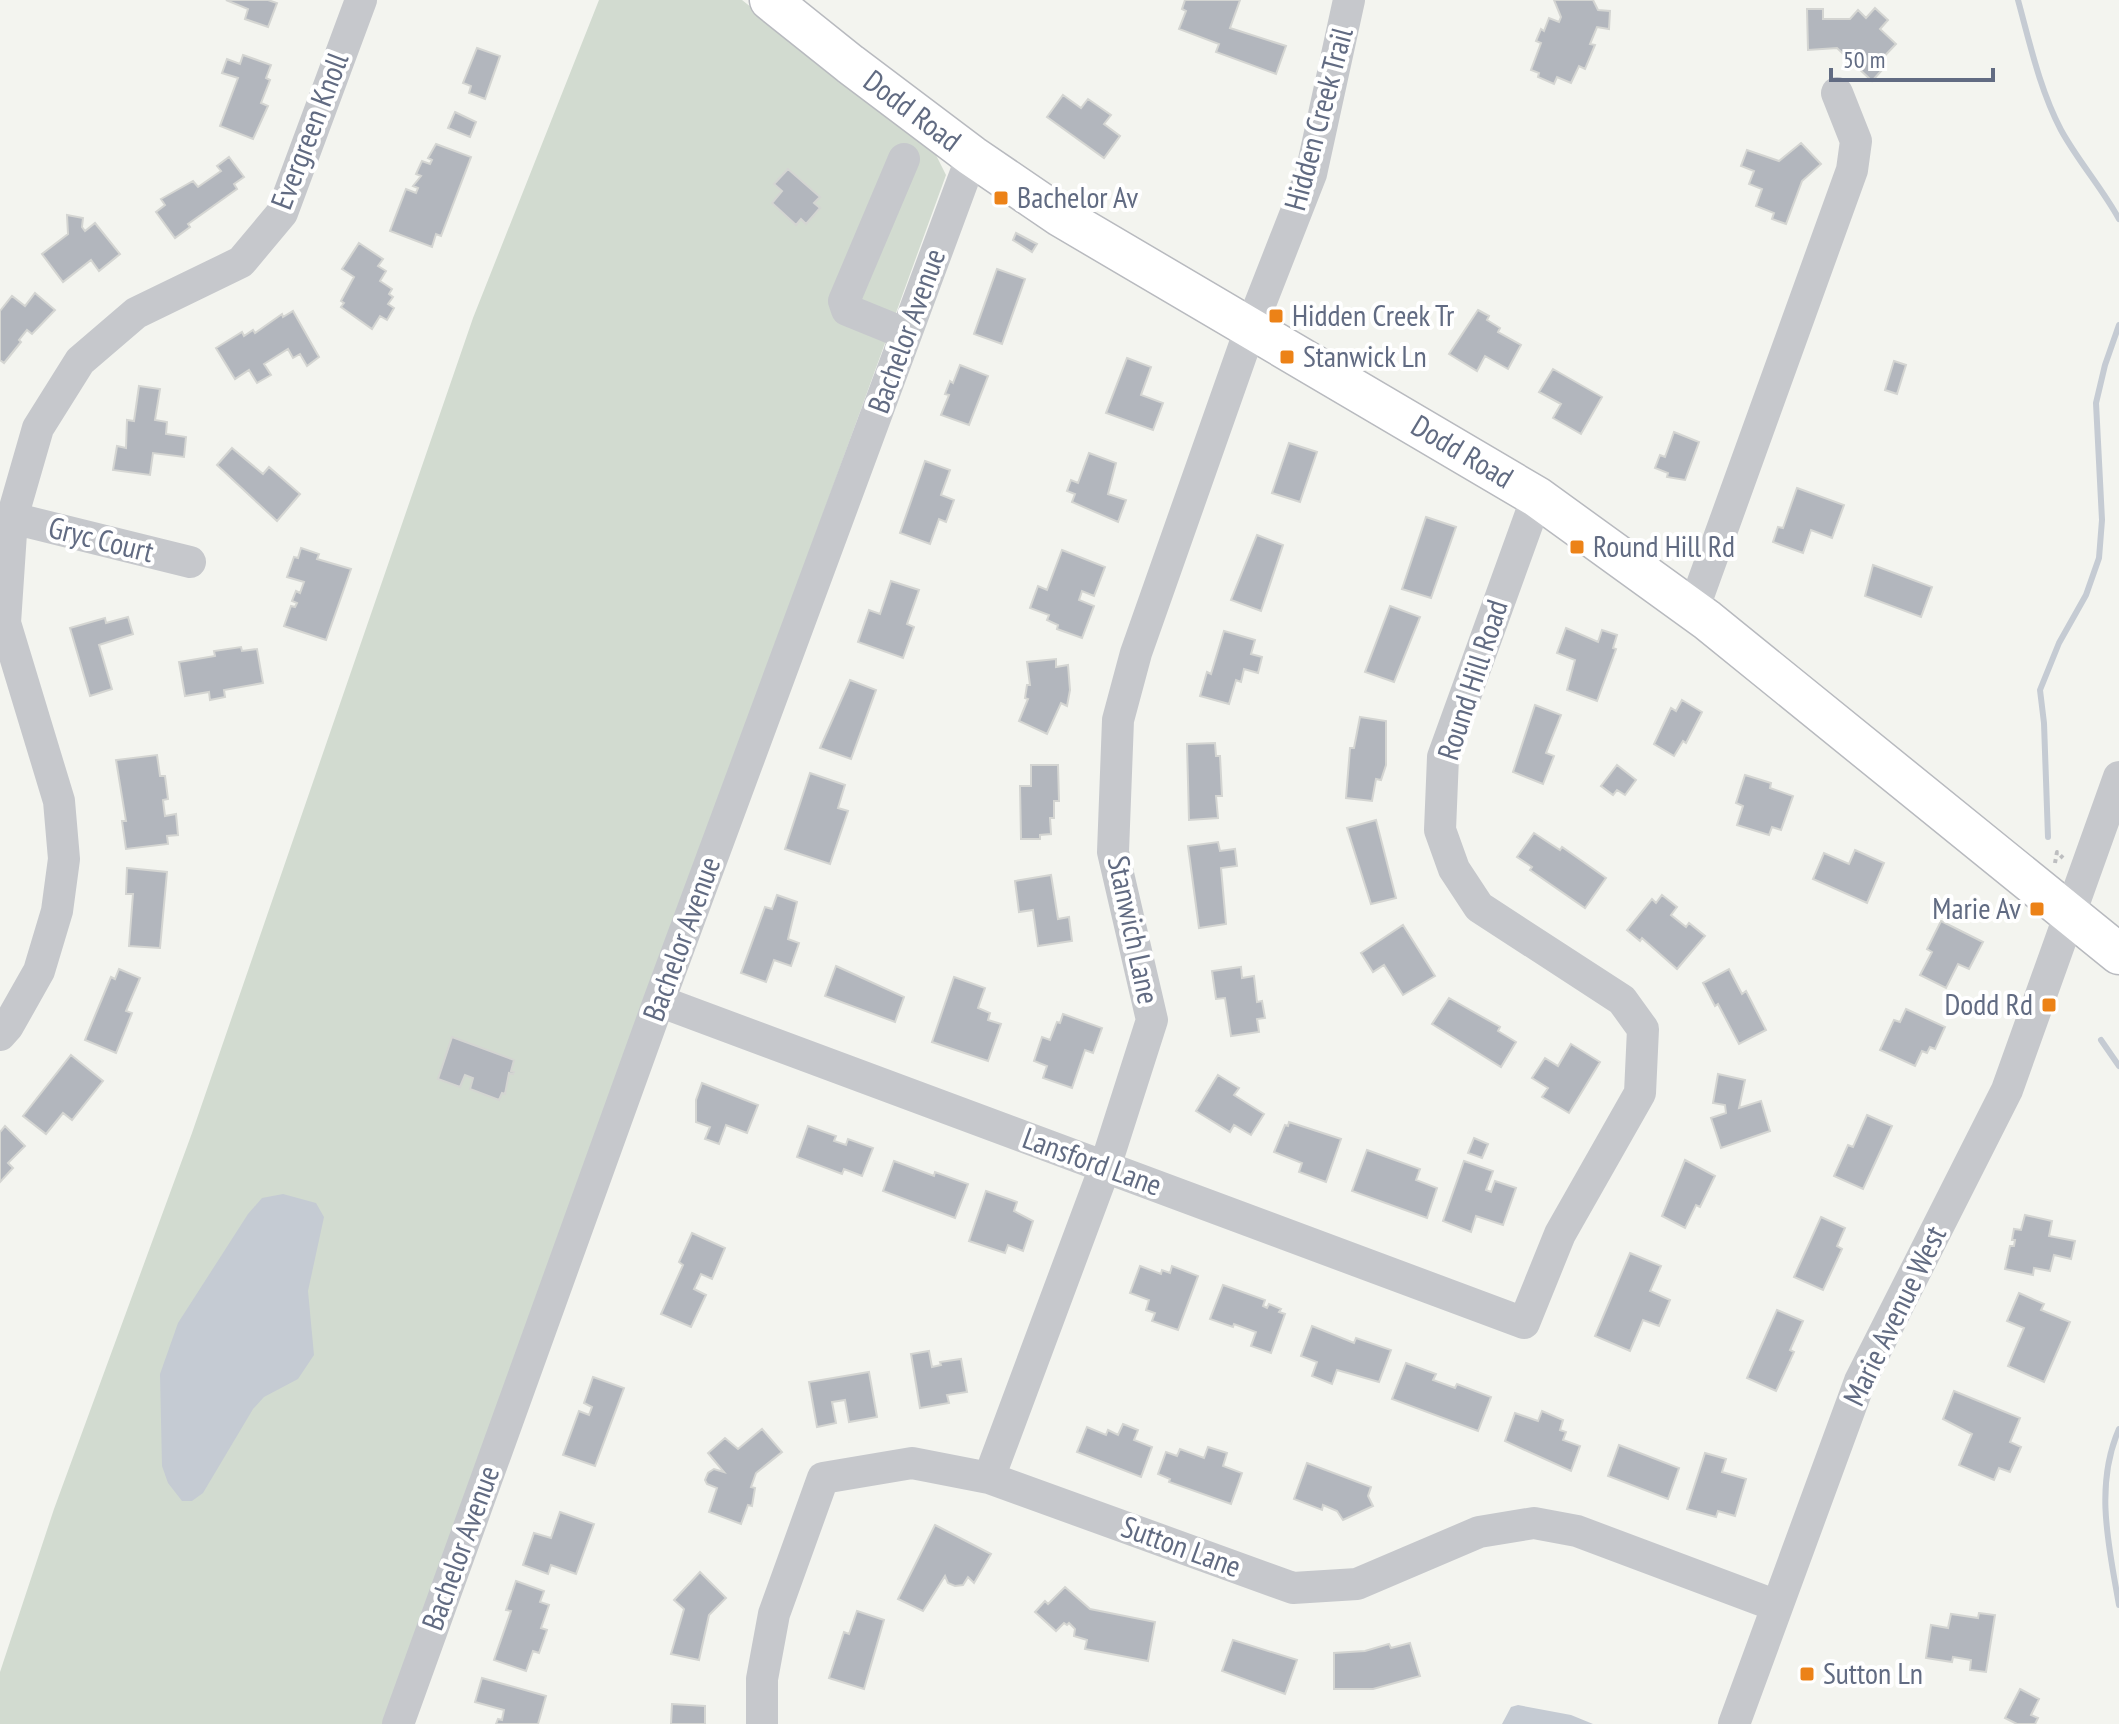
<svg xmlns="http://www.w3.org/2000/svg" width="2119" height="1724" font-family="'PT Sans Narrow',sans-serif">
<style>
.green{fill:#d2dbd0}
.water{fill:#c5cbd3}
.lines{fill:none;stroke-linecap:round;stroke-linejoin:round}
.stream{stroke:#c5cbd3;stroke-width:6}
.building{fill:#b2b6bd;stroke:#d4d5d2;stroke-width:2}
.major-casing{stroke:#b8babf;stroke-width:43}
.path{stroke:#bdbec0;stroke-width:4;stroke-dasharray:4 4;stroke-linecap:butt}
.minor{stroke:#c6c8cc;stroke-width:32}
.major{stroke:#fff;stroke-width:40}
.poi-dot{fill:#ec8217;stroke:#fff;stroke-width:3}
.labels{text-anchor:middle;stroke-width:8;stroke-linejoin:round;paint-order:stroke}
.street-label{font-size:30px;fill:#616b82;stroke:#fff}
.poi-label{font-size:30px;fill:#616b82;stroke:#fff;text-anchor:start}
</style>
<rect width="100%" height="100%" fill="#f3f4ef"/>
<path class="green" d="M599 0H742L936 155 946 175 384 1724H0V1672L54 1509 192 1133 473 318Z"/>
<path class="water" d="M283 1194 316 1203 324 1217 308 1291 314 1355 298 1379 264 1397 253 1409 203 1493 192 1501H182L168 1483 162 1466 160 1374 178 1323 248 1214 262 1198Z
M1518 1705 1571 1715 1593 1724H1502L1511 1707Z"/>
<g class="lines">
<path class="stream" d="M2018 0C2030 44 2040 90 2061 130 2078 161 2102 188 2119 219
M2048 837 2044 723 2040 690 2059 643 2086 595 2099 558 2102 520 2096 403 2105 365 2119 325
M2101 1040 2119 1066
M2119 1429C2094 1486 2109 1547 2119 1605"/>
</g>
<path class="building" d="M226 0H268L277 3 268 27 245 19 248 9Z
M1185 0H1240L1230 28 1286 46 1276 74 1216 52 1219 44 1179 29 1186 11 1182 9Z
M1554 0H1593L1598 10 1610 11 1609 29 1597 27 1590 44 1595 45 1585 69 1579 66 1571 83 1557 77 1554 84 1538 77 1539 73 1531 70 1541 43 1536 41 1541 29 1544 31 1549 18 1559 22 1561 17Z
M1875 8 1888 20 1880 29 1896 44 1876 65 1882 70 1872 81 1837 48 1808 50 1807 9H1823V19H1850L1858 10 1866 18Z
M477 48 500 56 485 99 469 93 471 86 463 83Z
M243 55 271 65 266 78 270 80 261 103 268 106 253 139 220 126 238 78 222 73 227 59 240 64Z
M1063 95 1081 108 1088 99 1111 115 1104 124 1120 136 1104 158 1047 117Z
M455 112 476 122 470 137 448 128Z
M1801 143 1821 164 1802 181 1786 224 1772 219 1774 213 1756 206 1762 189 1749 184 1754 171 1741 166 1747 150 1779 161Z
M436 144 471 157 441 236 436 234 432 247 390 231 406 189 416 193 418 188 413 186 421 176 416 174 422 161 430 164 432 160 428 158Z
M229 157 244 177 234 184 237 189 188 224 190 227 175 238 156 212 165 205 161 199 193 181 198 187 221 171 217 166Z
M788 169 820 197 814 203 820 208 806 224 801 219 796 225 772 203 782 191 774 184Z
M67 215 83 218 82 227 85 231 95 223 120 254 99 271 91 260 63 282 42 254 68 234Z
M1016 233 1037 244 1032 252 1013 240Z
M359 243 383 259 378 266 386 271 380 281 392 289 389 294 393 297 388 304 394 308 387 320 380 316 372 329 341 307 344 303 341 301 354 277 342 269Z
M997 269 1025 279 1002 344 974 334Z
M35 293 55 310 32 334 27 330 19 340 21 342 4 363 0 360V311L12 296 25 306Z
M1478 310 1489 316 1487 320 1500 328 1498 332 1521 345 1508 369 1485 356 1477 371 1449 354Z
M293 311 319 357 307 366 300 354 293 358 288 349 264 364 271 375 257 383 249 370 235 379 216 348 242 332 244 336 253 330 255 333 282 314 283 317Z
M1127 358 1151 367 1141 395 1163 403 1153 430 1106 413Z
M1894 361 1906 365 1897 394 1885 390Z
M960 365 988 376 969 425 941 415 949 395 945 394 950 381 953 383Z
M1553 369 1602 397 1581 434 1553 418 1561 404 1539 392Z
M139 386 160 389 155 420 167 422 166 434 186 437 184 457 153 453 150 475 113 470 117 446 126 448 127 420 134 421Z
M1674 432 1699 442 1685 480 1667 477 1668 473 1655 468 1660 455 1665 457Z
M1289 443 1317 452 1300 502 1272 493Z
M232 448 263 474 269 467 300 494 277 521 217 465Z
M1089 453 1116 463 1108 494 1126 500 1118 522 1072 502 1075 494 1067 491 1071 480 1078 483Z
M925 461 950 470 941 495 954 500 946 522 939 519 930 544 900 533Z
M1797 488 1844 505 1832 538 1811 530 1803 553 1773 542 1778 527 1783 528Z
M1426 517 1456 527 1431 598 1402 589Z
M1257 535 1283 545 1261 611 1231 600Z
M301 548 319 554 317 559 351 569 326 640 284 626 291 606 295 607 297 603 292 601 296 591 300 593 304 582 287 577 294 557 298 558Z
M1062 550 1105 567 1094 596 1082 591 1079 600 1094 606 1082 638 1057 629 1058 625 1047 620 1049 615 1030 608 1038 586 1047 590Z
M1873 565 1932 587 1921 617 1865 596Z
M891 581 919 590 907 624 914 627 903 658 858 642 869 610 880 614Z
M1390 606 1420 617 1394 682 1365 672Z
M128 617 133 634 99 645 112 689 90 696 70 628 105 618 106 623Z
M1566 628 1598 642 1602 630 1617 635 1613 648 1616 649 1597 701 1567 690 1575 660 1557 653Z
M1224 631 1255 640 1251 654 1262 657 1258 673 1244 669 1241 682 1236 680 1229 704 1200 696 1207 672 1211 674Z
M241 647 242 651 257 649 263 683 224 690 225 697 210 700 209 692 185 696 179 662 215 656 214 651Z
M1056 659V667L1068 665 1070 690 1067 706 1061 703 1047 734 1019 721 1028 699 1025 698 1027 685H1030L1027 662Z
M850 680 876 690 851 759 820 748Z
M1682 700 1702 712 1686 743 1683 741 1674 756 1654 744 1671 708 1676 711Z
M1535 705 1561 715 1546 753 1554 756 1543 784 1513 772Z
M1360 717 1386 721V765L1381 780 1376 779 1372 801 1346 798 1350 748H1354Z
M1215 743 1216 756H1220L1222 796H1216L1218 818 1189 820 1187 744Z
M157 755 160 776H165L168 799 163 800 165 816 176 814 178 835 167 836 168 844 126 849 122 821H126L116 760Z
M1031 765H1058L1059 801H1054V818H1050L1051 834 1040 835V839H1021L1020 786H1031Z
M1617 765 1636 780 1625 795 1617 790 1613 795 1601 786Z
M810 773 845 785 838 808 848 811 830 864 785 849Z
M1745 775 1771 783 1770 788 1793 796 1781 830 1772 827 1769 835 1737 825 1743 806 1736 803Z
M1376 820 1396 898 1371 904 1347 828Z
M1534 833 1560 850 1562 847 1606 878 1585 908 1530 870 1532 867 1517 857Z
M1218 842 1220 851 1235 849 1237 866 1221 868 1226 924 1199 928 1188 846Z
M1855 850 1884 863 1867 903 1813 879 1824 853 1849 864Z
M127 868 167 872 160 948 129 946 133 894H126Z
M1051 875 1058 919 1069 917 1072 941 1038 946 1033 910 1019 912 1015 881Z
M777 895 797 902 788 939 799 943 791 966 774 960 766 982 741 973 765 907 772 909Z
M1662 895 1677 907 1671 915 1686 927 1689 923 1705 936 1677 969 1642 938 1640 941 1627 930 1652 899 1656 903Z
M1941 921 1983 942 1969 969 1958 964 1946 988 1920 975 1932 952 1927 949Z
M1403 925 1435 976 1403 995 1384 965 1373 972 1361 953Z
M836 966 904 997 895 1022 825 996Z
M1241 967 1242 978 1254 976 1257 1002 1262 1001 1265 1018 1257 1019 1259 1032 1231 1036 1225 998 1216 999 1212 971Z
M119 969 140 978 126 1011 132 1013 116 1053 85 1040 111 977 115 979Z
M1729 969 1742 994 1746 991 1766 1030 1739 1044 1718 1004 1715 1006 1703 983Z
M954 977 985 988 978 1008 990 1013 988 1020 1001 1024 988 1061 932 1042Z
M1449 998 1500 1027 1498 1031 1516 1042 1501 1067 1432 1024Z
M1906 1009 1945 1027 1935 1049 1930 1047 1927 1053 1922 1051 1915 1066 1880 1050 1894 1020 1900 1022Z
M1063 1014 1102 1028 1093 1053 1085 1050 1072 1088 1043 1078 1047 1066 1034 1061 1042 1037 1050 1040 1057 1022 1060 1023Z
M452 1037 514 1060 511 1071 514 1072 513 1074 509 1073 505 1094 502 1093 499 1100 470 1089 473 1078 465 1075 460 1087 438 1079Z
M1571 1044 1600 1062 1569 1113 1542 1097 1548 1088 1532 1078 1545 1058 1558 1066Z
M71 1055 103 1081 72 1120 63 1113 46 1134 23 1116Z
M1718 1074 1745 1080 1739 1108 1761 1101 1770 1131 1721 1148 1711 1118 1726 1113 1725 1105 1713 1103Z
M1218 1075 1239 1088 1234 1095 1264 1114 1251 1135 1234 1125 1230 1132 1196 1111Z
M702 1083 758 1105 747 1133 726 1125 719 1144 705 1139 710 1127 696 1122V1100Z
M1867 1115 1892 1126 1863 1189 1834 1176 1848 1145 1853 1147Z
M1289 1122 1341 1139 1326 1182 1299 1172 1302 1163 1274 1152 1285 1125 1288 1126Z
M5 1126 25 1146 8 1163 13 1168 0 1182V1132Z
M808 1126 836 1136 834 1141 846 1145 848 1139 873 1148 862 1176 844 1169 842 1174 797 1157Z
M1474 1138 1488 1144 1482 1158 1468 1153Z
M1367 1150 1420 1169 1416 1180 1437 1188 1427 1218 1352 1191Z
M1685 1160 1715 1176 1700 1207 1696 1205 1685 1228 1662 1216Z
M894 1161 934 1176 935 1172 968 1184 955 1218 883 1191Z
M1464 1161 1493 1171 1486 1190 1491 1192 1495 1181 1516 1188 1503 1225 1476 1216 1471 1232 1443 1221Z
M986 1191 1017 1202 1014 1211 1033 1221 1023 1251 1008 1245 1005 1253 969 1241Z
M2025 1215 2052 1221 2049 1236 2075 1241 2071 1259 2054 1255 2050 1271 2034 1268 2033 1275 2005 1269 2010 1246H2014L2015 1240H2012L2014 1229 2021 1230Z
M1821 1217 1845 1228 1837 1246 1842 1249 1823 1290 1794 1277Z
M692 1233 725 1248 712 1279 701 1274 694 1289 706 1295 691 1327 661 1314 683 1265 679 1262Z
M1630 1253 1661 1266 1650 1291 1670 1300 1659 1326 1643 1320 1630 1351 1595 1336Z
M1140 1266 1161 1274 1162 1270 1170 1273 1172 1266 1198 1276 1178 1330 1152 1321 1155 1313 1146 1310 1149 1300 1130 1293Z
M1223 1285 1265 1300 1263 1306 1267 1308 1269 1304 1281 1309 1279 1312 1285 1314 1271 1353 1251 1346 1256 1332 1234 1324 1233 1327 1210 1319Z
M2019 1293 2044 1304 2041 1310 2070 1322 2044 1382 2008 1366 2024 1328 2007 1321Z
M1777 1310 1803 1321 1790 1350 1794 1352 1776 1391 1747 1378Z
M1312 1326 1354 1343 1356 1338 1391 1350 1379 1382 1337 1370 1332 1384 1312 1376 1317 1362 1301 1356Z
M929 1351 932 1367 941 1365 940 1362 961 1359 967 1392 947 1395 949 1403 920 1408 911 1354Z
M1406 1363 1436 1374 1433 1380 1455 1388 1457 1384 1491 1397 1478 1431 1392 1399Z
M869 1372 877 1417 849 1422 845 1400 832 1402 836 1423 817 1427 809 1382Z
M593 1377 624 1388 595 1466 563 1455 579 1411 589 1415 592 1407 584 1403Z
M1954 1391 2020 1418 2010 1442 2021 1447 2010 1472 1999 1468 1994 1480 1959 1465 1972 1434 1943 1419Z
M1542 1411 1563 1420 1560 1430 1566 1432 1563 1440 1580 1446 1571 1471 1505 1441 1515 1413 1538 1421Z
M1123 1424 1138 1430 1134 1440 1152 1447 1141 1477 1077 1452 1087 1427 1106 1435 1108 1430 1118 1435Z
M762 1429 782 1452 756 1473 751 1487 755 1488 752 1506 748 1505 741 1524 709 1512 717 1488 707 1484 705 1480 708 1473 714 1469 724 1472 708 1453 725 1438 738 1449Z
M1619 1445 1679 1468 1668 1499 1608 1476Z
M1208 1447 1227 1453 1223 1466 1242 1473 1231 1504 1169 1482 1170 1479 1158 1474 1166 1452 1177 1456 1180 1449 1204 1458Z
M1705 1453 1726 1459 1722 1472 1746 1479 1735 1516 1718 1511 1716 1517 1687 1509Z
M1307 1463 1371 1487 1368 1496 1373 1506 1343 1520 1337 1511 1323 1505 1322 1510 1294 1499Z
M560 1512 594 1524 576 1574 551 1565 548 1574 523 1565 534 1533 551 1538Z
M935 1525 991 1554 974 1583 968 1577 963 1585 955 1586 948 1583 945 1576 923 1611 898 1599Z
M700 1572 726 1598 709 1615 699 1660 671 1654 684 1609 674 1600Z
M516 1581 544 1591 540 1602 549 1605 541 1628 547 1630 539 1653 533 1651 526 1671 494 1660 511 1611 506 1610Z
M1065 1587 1090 1609 1155 1622 1148 1661 1085 1649 1087 1640 1074 1636 1075 1629 1069 1623 1067 1625 1064 1623 1056 1631 1035 1612 1045 1601 1048 1604Z
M857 1611 884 1620 864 1689 829 1678 844 1632 849 1634Z
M1979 1613 1995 1615 1986 1672 1970 1670 1971 1660 1953 1657 1952 1662 1926 1658 1931 1625 1948 1628 1951 1614 1978 1618Z
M1233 1640 1297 1660 1285 1694 1222 1671Z
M1410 1643 1420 1676 1373 1689H1334V1653L1365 1651 1389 1644 1391 1648Z
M482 1678 546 1696 538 1724H496L498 1719 502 1720 504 1710 475 1702Z
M2020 1689 2039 1699 2031 1715 2038 1718 2035 1724H2017L2005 1718Z
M672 1704 705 1706V1724H671Z"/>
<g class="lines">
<defs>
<path id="major" d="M770 0 850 64 972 156 1060 216 1537 497 1707 620 2119 954"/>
</defs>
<use href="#major" class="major-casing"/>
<path class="path" d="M2055 863 2057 852 2063 858"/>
<path class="minor" d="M904 159 844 301 847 310 906 334
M12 518 190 562
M1693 610 1852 170 1856 141 1837 93
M659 1001 1524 1323 1560 1234 1640 1093 1643 1029 1622 1000 1479 907 1454 869 1440 830 1443 757 1537 497
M0 1035 8 1026 39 971 57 911 64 859 59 801 5 623 12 518 38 428 80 361 136 313 241 262 282 213 361 0
M989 1478 1105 1167 1152 1020 1113 852 1118 720 1136 653 1251 327 1311 174 1349 0
M398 1724 659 1001 972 156
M762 1724V1679L774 1614 823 1478 912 1463 989 1478 1293 1588 1357 1584 1479 1532 1534 1523 1577 1531 1777 1606
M1734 1724 1860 1381 2007 1090 2119 777"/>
<use href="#major" class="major"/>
</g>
<g class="poi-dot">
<rect x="993" y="190" width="16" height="16" rx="4"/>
<rect x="1268" y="308" width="16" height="16" rx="4"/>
<rect x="1279" y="349" width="16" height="16" rx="4"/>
<rect x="1569" y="539" width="16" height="16" rx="4"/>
<rect x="2029" y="901" width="16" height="16" rx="4"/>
<rect x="2041" y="997" width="16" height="16" rx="4"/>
<rect x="1799" y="1666" width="16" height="16" rx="4"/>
</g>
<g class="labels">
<g class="street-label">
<text transform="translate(912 111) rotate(37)" y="10">Dodd Road</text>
<text transform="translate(1319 119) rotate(-75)" y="10">Hidden Creek Trail</text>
<text transform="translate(310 131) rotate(-69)" y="10">Evergreen Knoll</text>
<text transform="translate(907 331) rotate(-70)" y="10">Bachelor Avenue</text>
<text transform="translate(1462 452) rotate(31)" y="10">Dodd Road</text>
<text transform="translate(101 540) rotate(14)" y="10">Gryc Court</text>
<text transform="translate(1473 680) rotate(-72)" y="10">Round Hill Road</text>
<text transform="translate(1133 930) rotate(78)" y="10">Stanwich Lane</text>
<text transform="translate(682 939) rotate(-70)" y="10">Bachelor Avenue</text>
<text transform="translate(1092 1162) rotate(20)" y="10">Lansford Lane</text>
<text transform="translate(1895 1316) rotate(-64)" y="10">Marie Avenue West</text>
<text transform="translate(1181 1547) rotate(20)" y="10">Sutton Lane</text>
<text transform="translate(461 1548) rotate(-70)" y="10">Bachelor Avenue</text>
</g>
<g class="poi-label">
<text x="1017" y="208">Bachelor Av</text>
<text x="1292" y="326">Hidden Creek Tr</text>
<text x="1303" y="367">Stanwick Ln</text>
<text x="1593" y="557">Round Hill Rd</text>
<text x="2021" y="919" text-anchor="end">Marie Av</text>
<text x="2033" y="1015" text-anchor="end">Dodd Rd</text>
<text x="1823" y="1684">Sutton Ln</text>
</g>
</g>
<path d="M1831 68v12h162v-12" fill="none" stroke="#616b82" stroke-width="4"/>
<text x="1843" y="68" font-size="24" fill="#616b82" stroke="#ffffff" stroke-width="6" paint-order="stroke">50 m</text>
</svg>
